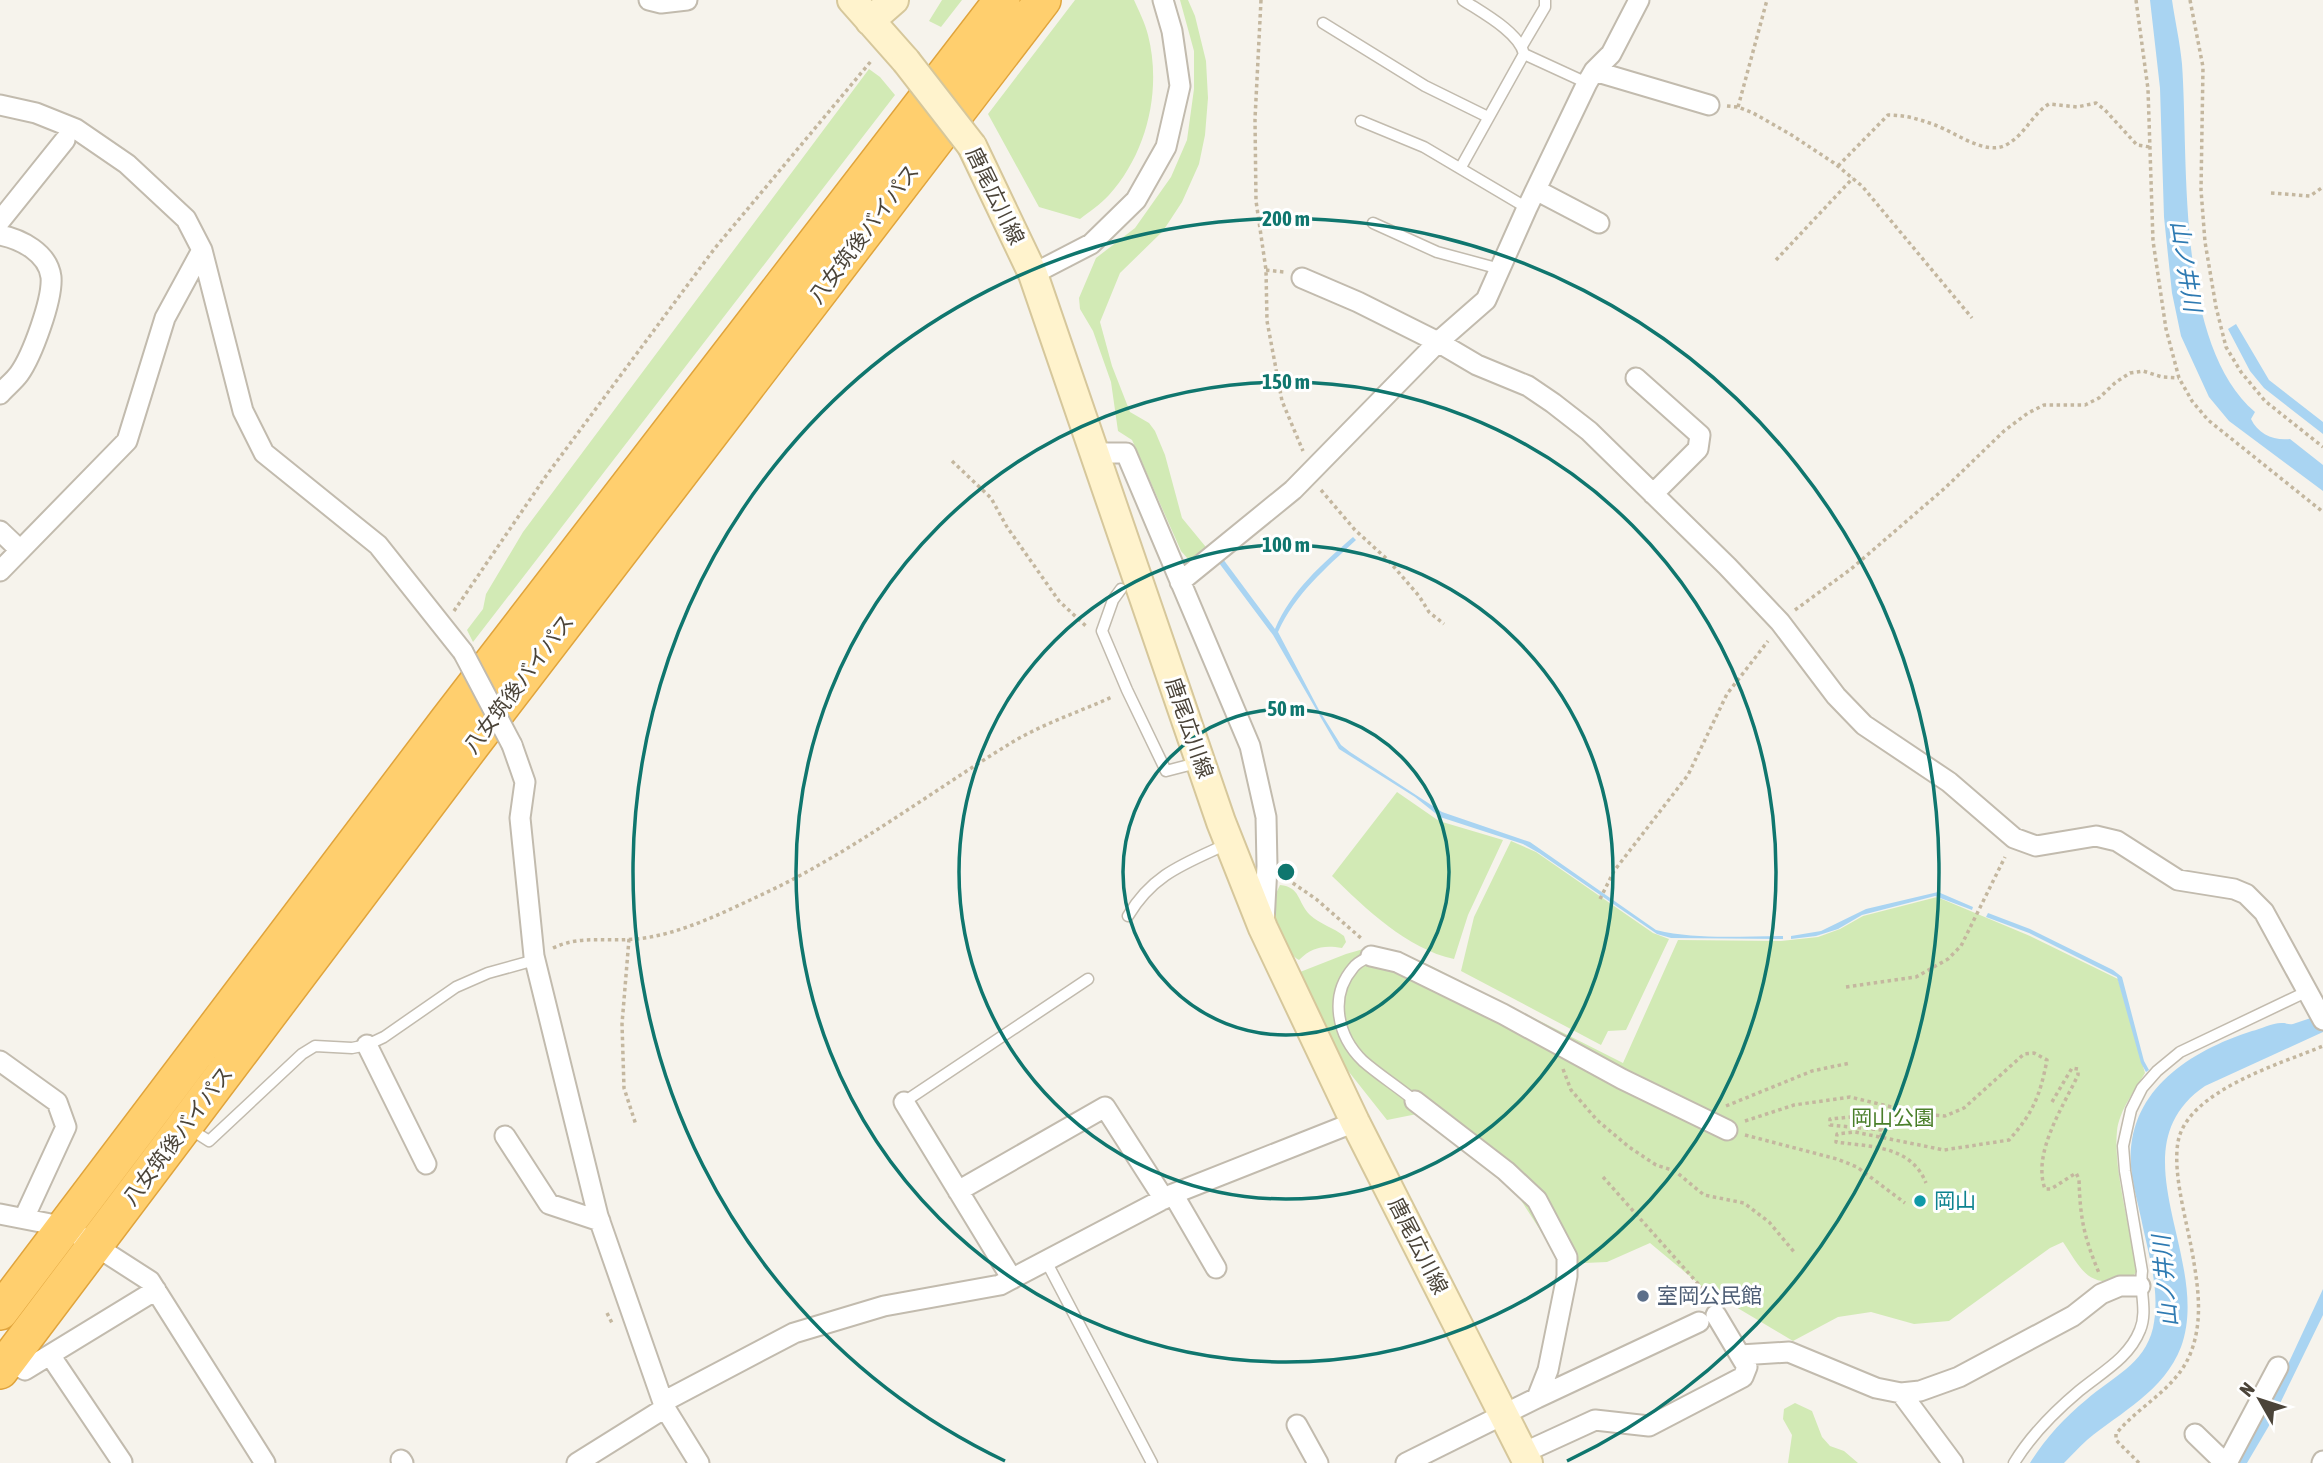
<svg xmlns="http://www.w3.org/2000/svg" width="2323" height="1463" font-family="'Asap Condensed','Noto Sans JP',sans-serif">
<style>
.green{fill:#d2eab5}
.water{fill:#a9d4f2}
.lines{fill:none;stroke-linecap:round;stroke-linejoin:round}
.lane-casing{stroke:#c2bbae;stroke-width:13}
.street-casing{stroke:#c2bbae;stroke-width:23}
.secondary-casing{stroke:#d6c79b;stroke-width:32}
.highway-casing{stroke:#e0a43c;stroke-width:38}
.path{stroke:#c4b79f;stroke-width:3.5;stroke-dasharray:3.5 3.5;stroke-linecap:butt}
.lane{stroke:#fff;stroke-width:10}
.street{stroke:#fff;stroke-width:19}
.secondary{stroke:#fff3cd;stroke-width:28}
.highway{stroke:#ffcf6e;stroke-width:35}
.street-bridge-casing{stroke:#c2bbae;stroke-width:23;stroke-linecap:butt}
.secondary-bridge-casing{stroke:#d6c79b;stroke-width:32;stroke-linecap:butt}
.street-bridge{stroke:#fff;stroke-width:19}
.secondary-bridge{stroke:#fff3cd;stroke-width:28}
.ring{fill:none;stroke:#0f766e;stroke-width:3.5}
.culture-dot{fill:#0f9aa8;stroke:#fff;stroke-width:2.5}
.service-dot{fill:#5c6f8a;stroke:#fff;stroke-width:2.5}
.labels{text-anchor:middle;stroke-width:6;stroke-linejoin:round;paint-order:stroke}
.street-label{font-size:21px;fill:#4b4439;stroke:#fff}
.park-label{font-size:21px;fill:#4a7f2a;stroke:#fff}
.culture-label{font-size:21px;fill:#0d838f;stroke:#fff;text-anchor:start}
.service-label{font-size:21px;fill:#4e5e75;stroke:#fff;text-anchor:start}
.water-label{font-size:23px;font-style:italic;fill:#2e7ab2;stroke:#fff}
.centre{fill:#0f766e;stroke:#fff;stroke-width:3.5}
.ring-label{font-size:21px;text-anchor:middle;font-weight:bold;fill:#0f766e;stroke:#fff;stroke-width:6;stroke-linejoin:round;paint-order:stroke}
</style>
<rect width="100%" height="100%" fill="#f6f3ec"/>
<path class="green" d="M942 0H962L941 27 929 21Z
M1075 0H1134C1139 11 1145 23 1148 35 1162 90 1147 153 1109 195 1101 204 1089 212 1080 219L1039 207 988 114Z
M1180 0H1188L1195 16 1206 61 1208 98 1205 135 1199 164 1182 202 1163 231 1120 273 1100 322 1112 366 1130 412 1149 423 1155 431 1165 455 1182 518 1210 552 1203 557 1188 559 1181 551 1132 440 1118 431 1111 382 1093 331 1080 309 1079 298 1096 258 1135 228 1171 177 1187 140 1194 89V51Z
M869 69 880 77 895 95 473 642 467 630 483 609 486 594 523 532Z
M1397 792 1439 821 1503 840 1468 915 1454 959C1407 949 1365 908 1332 876Z
M1511 841 1536 852 1653 933 1669 939 1626 1030 1608 1031 1601 1045 1461 971 1474 917Z
M1280 885C1301 887 1297 902 1310 915 1320 924 1334 928 1344 936L1346 942 1342 948C1324 945 1312 947 1299 960 1286 953 1275 927 1273 912 1272 903 1276 893 1280 885Z
M1937 897 2030 936 2118 979 2145 1073C2135 1090 2119 1111 2117 1131 2113 1169 2131 1231 2137 1271L2130 1280C2088 1287 2084 1274 2063 1242L2050 1248 1949 1321 1914 1324 1871 1312 1838 1317 1793 1341 1704 1288 1650 1243 1607 1262 1562 1264 1517 1194 1417 1114 1387 1120 1330 1048 1295 974 1346 954 1374 946 1393 950 1427 964 1623 1063 1678 940 1781 941 1818 937 1840 929 1863 916Z
M1795 1403 1812 1411 1822 1437 1830 1446 1844 1451 1858 1463H1788L1792 1435 1783 1419 1784 1409Z"/>
<path class="water" d="M2150 0H2172C2175 21 2180 42 2182 64 2189 162 2175 343 2255 412L2251 419C2258 434 2274 441 2290 439L2323 465V491L2229 421 2209 397 2181 336 2172 293 2164 217 2160 88Z
M2236 324 2269 380 2323 422V434L2264 388 2250 371 2228 329Z
M1353 537 1356 540C1326 568 1295 594 1278 632L1319 710 1341 745 1350 752 1442 812 1530 842 1656 930C1697 940 1741 936 1783 936V939L1671 938 1657 934 1539 853 1523 844 1440 817 1415 797 1339 749 1273 635 1219 563 1223 559 1275 629C1291 591 1322 564 1353 537Z
M1938 892 1973 907 1972 910 1935 896 1862 915 1838 929 1816 936 1791 939V936L1821 931 1866 909Z
M1988 913 2030 929 2113 970 2122 977 2144 1061 2149 1070 2146 1072 2141 1063 2117 977 2029 933 1986 917Z
M2323 1014V1032L2205 1086C2113 1149 2213 1260 2181 1347 2164 1391 2121 1412 2087 1440 2079 1447 2072 1455 2064 1463H2030C2045 1439 2064 1418 2086 1400 2112 1377 2144 1365 2153 1328 2161 1291 2148 1253 2141 1218 2138 1204 2134 1190 2132 1176 2121 1096 2184 1053 2252 1031 2261 1029 2274 1022 2283 1023 2286 1023 2289 1025 2293 1024 2303 1021 2313 1017 2323 1014Z
M2323 1289V1315L2270 1424 2247 1463H2236L2276 1390Z"/>
<g class="lines">
<defs>
<path id="lane" d="M1463 0C1481 12 1519 32 1524 54L1587 83
M1323 23 1425 86 1488 117
M1522 46 1545 7V0
M1361 121 1424 147 1527 208
M1461 167 1524 54
M1373 223 1437 252 1500 269
M1121 589 1113 600 1102 631 1127 690 1166 771 1197 763
M1128 916C1153 874 1184 864 1227 844
M1371 956C1365 959 1357 962 1353 968 1329 996 1337 1036 1363 1061 1379 1075 1398 1087 1415 1101
M904 1102 1088 979
M198 1134 209 1141 302 1054 315 1046 352 1048 367 1045 384 1037 456 987 488 973 535 960
M1046 1261 1152 1463
M2014 1463C2031 1435 2054 1412 2079 1391 2102 1372 2129 1358 2140 1330 2148 1311 2139 1290 2142 1271L2125 1171 2123 1146 2131 1110 2142 1088 2157 1071 2180 1052 2306 992"/>
<path id="street" d="M649 0 661 3 687 0
M1594 71 1709 105
M0 105 36 113 76 129 127 164 186 219 202 250 165 318 127 441 0 571
M1536 190 1599 223
M0 221 65 140
M0 235C21 239 48 253 51 277 53 299 32 356 19 374 14 381 6 387 0 394
M202 250 243 411 264 453 378 545 463 652
M1033 274 1091 244 1136 200 1166 147 1180 86 1172 31 1163 0
M1302 278 1358 302 1438 342 1477 365 1528 386 1553 403 1589 431 1727 566 1780 622 1836 696 1864 725 1949 782 2014 838 2036 846 2096 836 2117 841 2178 880 2234 889 2246 894 2264 912 2323 1020
M1636 378 1700 435 1698 449 1653 494
M1094 453H1126L1250 746 1266 817 1267 866 1264 923
M0 531 20 550
M1180 582 1293 490 1438 342 1486 300 1527 208 1587 83 1594 71 1611 54 1639 0
M512 745 525 782 520 818 534 956 598 1216 665 1408 699 1463
M1371 956 1397 962 1503 1014 1622 1079 1727 1130
M367 1045 426 1164
M0 1061 57 1102 66 1127 24 1218
M904 1102 1012 1279
M505 1136 549 1204 600 1221
M958 1191 1105 1107 1164 1199
M1173 1194 1216 1268
M0 1214 66 1227 150 1281 265 1463
M50 1355 122 1462
M1740 1355 1789 1352 1876 1388 1901 1393 1920 1391 1959 1377 2073 1316 2101 1294 2120 1286H2140
M20 1367 25 1370 156 1290
M1901 1393 1953 1463
M1537 1398 1699 1322
M663 1402 794 1333 884 1306 1000 1285 1173 1194 1355 1122
M1297 1425 1318 1463
M2195 1434 2225 1463
M1523 1453 1595 1420 1649 1426 1743 1377 1747 1367 1716 1315
M401 1460 403 1463
M577 1463 665 1408
M1406 1463 1537 1398 1548 1370 1567 1276V1257L1537 1200 1506 1171 1415 1101
M2227 1463 2278 1367
M2322 1463 2323 1461"/>
<path id="secondary" d="M852 0 906 61
M870 21 894 0
M972 146 1033 274 1221 822 1263 928 1355 1122 1528 1463"/>
<path id="highway" d="M0 1312 447 721 1002 0
M0 1371 472 745 1043 0"/>
</defs>
<use href="#lane" class="lane-casing"/>
<use href="#street" class="street-casing"/>
<use href="#secondary" class="secondary-casing"/>
<use href="#highway" class="highway-casing"/>
<path class="path" d="M1261 0 1255 119 1256 201 1266 270 1267 321 1282 401 1303 451
M2136 0 2148 89 2153 241 2166 329 2179 378 2192 401 2208 420 2323 512
M2190 0 2203 67 2201 190 2205 242 2216 307 2226 347 2241 372 2265 401 2323 447
M1727 106 1738 107 1753 113 1790 134 1834 163 1862 186 1972 318
M1738 107 1767 0
M1838 166 1888 115C1905 115 1919 119 1935 125 1955 132 1985 156 2006 145 2026 134 2032 114 2049 104L2077 107 2096 103 2105 110 2137 145 2150 147
M2271 193 2310 196 2323 187
M1776 260 1853 178
M1266 270 1284 272
M952 461 991 498 1007 527 1059 601 1088 628
M1321 490 1355 530 1388 560 1419 596 1429 612 1444 624
M1795 610 1851 569 1945 488 2004 431 2028 413 2044 405H2085L2099 398 2116 382 2130 373 2143 371 2162 377 2179 378
M454 611 546 476 715 248 872 60
M1287 879 1316 899 1362 939
M1600 899 1614 871 1688 775 1727 694 1768 641
M629 939 622 1024 624 1088 636 1125
M553 948C580 935 607 942 636 939 679 935 722 913 761 895 848 855 929 793 1011 743 1042 724 1079 712 1112 697
M1846 987 1916 977 1948 959 1961 946 2005 857
M1563 1069 1571 1090 1597 1120 1629 1147 1656 1165 1675 1171 1704 1195 1744 1203 1769 1222 1795 1253
M2052 1102 2072 1068 2078 1069V1075C2063 1107 2032 1153 2045 1189H2051L2076 1173 2079 1179C2080 1218 2084 1237 2099 1273
M1726 1106 1812 1071 1850 1063
M1745 1121 1794 1105 1850 1097 1921 1114 1945 1116 1964 1108 2024 1054 2034 1053 2047 1060C2040 1096 2033 1113 2009 1140L1944 1150 1855 1132 1837 1134 1836 1142C1870 1147 1911 1145 1926 1183
M1745 1135 1837 1159 1857 1167 1905 1203
M1881 1137 1882 1130 1830 1125V1119L1851 1117 1881 1121 1885 1105
M1603 1177 1709 1296
M607 1313 612 1323
M2139 1463 2116 1440V1434C2139 1405 2177 1389 2191 1352 2202 1323 2199 1293 2194 1263 2189 1228 2172 1176 2178 1142 2187 1091 2280 1064 2323 1046"/>
<use href="#lane" class="lane"/>
<use href="#street" class="street"/>
<use href="#secondary" class="secondary"/>
<use href="#highway" class="highway"/>
<defs>
<path id="street-bridge" d="M463 652 512 745"/>
<path id="secondary-bridge" d="M906 61 972 146"/>
</defs>
<use href="#street-bridge" class="street-bridge-casing"/>
<use href="#secondary-bridge" class="secondary-bridge-casing"/>
<use href="#street-bridge" class="street-bridge"/>
<use href="#secondary-bridge" class="secondary-bridge"/>
</g>
<g class="ring">
<circle cx="1286" cy="872" r="163"/>
<circle cx="1286" cy="872" r="327"/>
<circle cx="1286" cy="872" r="490"/>
<path d="M1005 1461A653 653 0 1 1 1567 1461"/>
</g>
<circle class="culture-dot" cx="1920" cy="1201" r="7"/>
<circle class="service-dot" cx="1643" cy="1296" r="7"/>
<g class="labels">
<g class="street-label">
<text transform="translate(995 196) rotate(64)" y="7">唐尾広川線</text>
<text transform="translate(864 234) rotate(-53)" y="7">八女筑後バイパス</text>
<text transform="translate(519 684) rotate(-53)" y="7">八女筑後バイパス</text>
<text transform="translate(1189 728) rotate(71)" y="7">唐尾広川線</text>
<text transform="translate(178 1136) rotate(-53)" y="7">八女筑後バイパス</text>
<text transform="translate(1418 1246) rotate(63)" y="7">唐尾広川線</text>
</g>
<g class="park-label">
<text x="1893" y="1125">岡山公園</text>
</g>
<g class="culture-label">
<text x="1934" y="1208">岡山</text>
</g>
<g class="service-label">
<text x="1657" y="1303">室岡公民館</text>
</g>
<g class="water-label">
<text transform="translate(2186 266) rotate(81)" y="8">山ノ井川</text>
<text transform="translate(2165 1281) rotate(-95)" y="8">山ノ井川</text>
</g>
</g>
<circle cx="1286" cy="872" r="10" class="centre"/>
<g class="ring-label">
<text x="1286" y="226">200 m</text>
<text x="1286" y="389">150 m</text>
<text x="1286" y="552">100 m</text>
<text x="1286" y="716">50 m</text>
</g>
<g transform="translate(2260 1400) rotate(309)" stroke="#ffffff" stroke-width="5" paint-order="stroke">
<path d="M0-5L12 26L0 18L-12 26Z" fill="#4b4439"/>
<text y="-10" font-size="19" font-weight="bold" text-anchor="middle" fill="#4b4439">N</text>
</g>
</svg>
